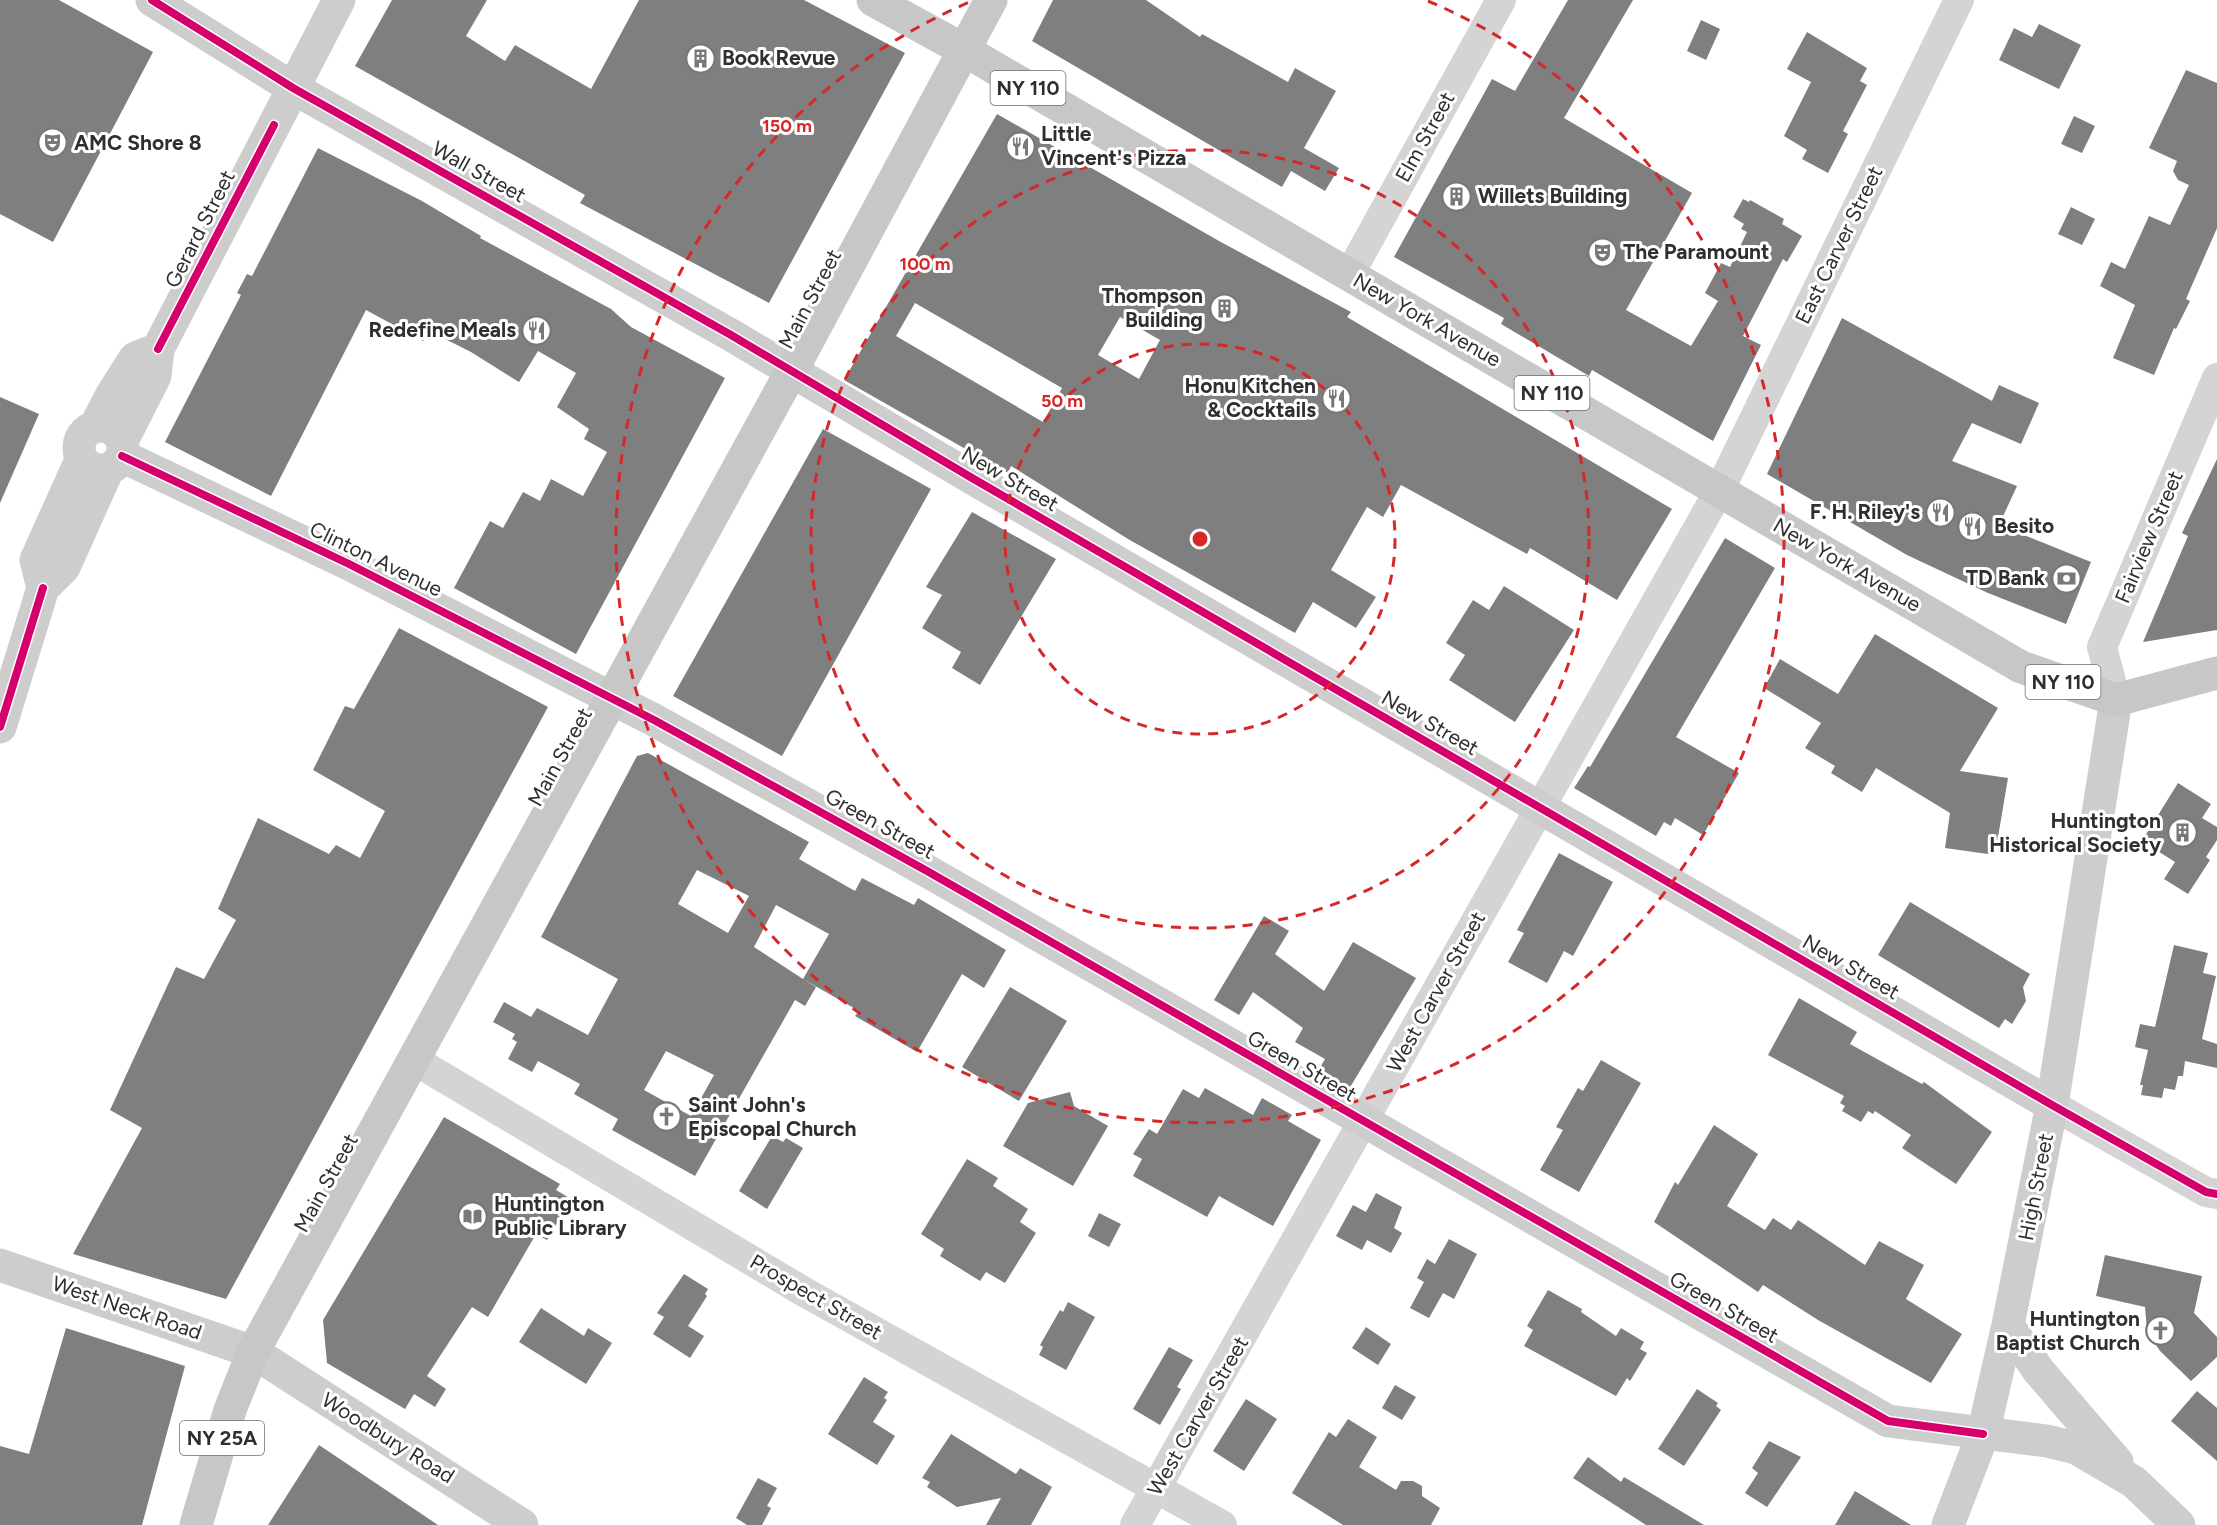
<svg xmlns="http://www.w3.org/2000/svg" width="2217" height="1525" font-family="Figtree,sans-serif">
<style>
.building{fill:#7f7f7f;fill-rule:evenodd}
.lines{fill:none;stroke-linecap:round;stroke-linejoin:round}
.street{stroke:#d4d4d4;stroke-width:30}
.secondary{stroke:#cdcdcd;stroke-width:33}
.primary{stroke:#c7c7c7;stroke-width:33}
.cycleway-casing{stroke:#fff;stroke-width:11}
.cycleway{stroke:#d6006c;stroke-width:8}
.ring{fill:none;stroke:#d62828;stroke-width:3;stroke-dasharray:10 8}
.labels{text-anchor:middle;stroke-width:6;stroke-linejoin:round;paint-order:stroke}
.shield{fill:#fff;stroke:#6d6d6d;stroke-width:1.5}
.shield-label{font-size:20px;font-weight:bold;fill:#2f2f2f}
.poi-label{font-size:21px;font-weight:bold;fill:#2f2f2f;stroke:#fff;text-anchor:start}
.street-label{font-size:21px;fill:#2f2f2f;stroke:#fff}
.centre{fill:#d62828;stroke:#fff;stroke-width:3}
.ring-label{font-size:18px;text-anchor:middle;font-weight:bold;fill:#d62828;stroke:#fff;stroke-width:6;stroke-linejoin:round;paint-order:stroke}
</style>
<rect width="100%" height="100%" fill="#fff"/>
<path class="building" d="M0 0H59L153 52 53 242 0 214Z
M392 0H487L466 36 505 61 515 45 591 89 639 0H804L905 53 769 303 580 203 585 195 355 66Z
M1053 0H1146L1200 37 1202 34 1288 82 1295 68 1336 91 1304 148 1339 168 1325 191 1291 171 1282 187 1032 41Z
M1568 0H1633L1564 118 1692 193 1626 310 1691 346 1718 301 1705 293 1721 263 1730 267 1747 232 1741 229 1744 224 1733 217 1743 199 1749 202 1750 200 1784 219 1782 224 1802 236 1787 262 1783 259 1743 336 1761 345 1713 441 1592 370 1589 376 1501 324 1504 318 1394 257 1492 79 1515 91Z
M1701 20 1720 29 1706 60 1687 51Z
M2039 24 2081 45 2059 89 1999 60 2014 28 2032 37Z
M1807 32 1867 68 1860 81 1867 85 1843 131 1848 134 1828 173 1802 159 1807 150 1784 136 1811 82 1787 69Z
M2186 70 2217 83V228L2186 299 2190 301 2176 329 2174 328 2154 375 2113 358 2135 305 2100 286 2111 262 2125 269 2149 216 2170 225 2189 185 2178 180 2173 171 2177 161 2149 148Z
M997 114 1219 241 1351 312 1347 317 1672 509 1617 600 1530 548 1527 554 1401 485 1383 517 1367 507 1331 570 1376 597 1356 628 1313 602 1295 633 1128 539 1011 466 1008 473 844 380ZM915 303 1062 388 1043 422 896 336ZM1120 317 1160 340 1139 379 1098 355Z
M2074 116 2095 126 2082 153 2061 144Z
M318 148 422 201 481 236 480 238 611 309 631 327 725 378 576 654 454 588 490 521 503 528 523 492 540 501 551 479 583 496 607 452 584 439 589 429 557 407 576 373 538 351 519 382 471 352 429 331 423 341 366 310 271 496 165 442 241 295 237 293 247 274 252 276Z
M2071 207 2095 219 2082 245 2058 234Z
M1842 318 1992 401 1999 385 2039 403 2021 444 1972 423 1952 461 2017 486 1999 525 2091 562 2066 624 1988 593 1907 555 1767 474Z
M0 397 39 414 0 503Z
M823 429 931 489 782 756 673 696Z
M2217 459V630L2143 642 2188 536 2182 533Z
M972 512 1056 559 980 685 952 668 961 652 922 628 942 595 926 587Z
M1725 538 1775 568 1676 737 1739 773 1703 835 1675 818 1671 826 1664 822 1656 836 1574 788 1588 766 1590 767Z
M1504 586 1574 630 1515 722 1449 680 1465 655 1446 643 1473 600 1489 610Z
M399 628 548 707 226 1299 73 1254 142 1128 110 1110 176 967 204 979 236 920 218 909 258 818 329 854 336 845 360 858 385 811 313 770 345 706 354 709Z
M1875 634 1998 708 1960 771 2008 778 1995 855 1945 848 1950 813 1876 768 1862 792 1831 773 1835 766 1805 748 1821 723 1764 688 1780 659 1838 694Z
M648 753 809 842 799 859 855 891 862 878 914 905 918 898 1006 950 984 988 962 974 917 1052 855 1016 859 1011 803 979 816 987 805 1006 795 1000 695 1176 612 1130 618 1119 574 1094 580 1084 538 1061 532 1072 508 1059 517 1042 512 1039 515 1034 493 1022 504 1002 531 1017 537 1008 588 1035 618 979 541 937 637 756ZM697 870 749 896 728 933 678 904ZM776 905 829 934 803 979 754 947ZM666 1051 714 1075 691 1116 644 1090Z
M2178 783 2211 804 2202 818 2217 827V840L2206 857 2210 860 2188 894 2164 879 2175 862 2142 841Z
M1559 853 1613 882 1573 956 1564 951 1547 983 1508 962 1524 933 1517 930Z
M1910 902 2030 974 2023 987 2026 1001 2012 1024 2005 1019 1999 1028 1878 955Z
M1264 916 1289 931 1275 954 1324 991 1353 942 1416 978 1349 1089 1318 1071 1325 1059 1295 1042 1303 1028 1253 992 1239 1015 1214 1000Z
M2174 945 2208 953 2203 973 2216 976 2202 1039 2217 1044V1068L2185 1061 2183 1076H2178L2175 1090 2164 1088 2162 1098 2141 1095 2143 1085H2140L2148 1050 2135 1047 2140 1024 2155 1027Z
M1010 987 1067 1021 1019 1101 962 1067Z
M1799 998 1857 1032 1850 1044 1922 1084 1924 1082 1992 1132 1956 1184 1902 1148 1911 1135 1875 1111 1873 1114 1868 1111 1861 1122 1842 1111 1845 1106 1840 1103 1844 1096 1768 1055Z
M1601 1060 1641 1083 1579 1192 1540 1170 1563 1130 1556 1127 1578 1088 1583 1091Z
M1205 1088 1253 1115 1262 1098 1292 1115 1288 1121 1321 1140 1273 1226 1219 1196 1207 1217 1133 1176 1142 1159 1133 1154 1149 1129 1157 1134 1183 1089 1199 1098Z
M1070 1092 1074 1106 1108 1126 1073 1186 1003 1146 1028 1103Z
M444 1117 560 1184 556 1190 571 1199 547 1240 536 1234 488 1317 472 1307 427 1376 446 1389 435 1407 414 1394 405 1409 327 1363 323 1320Z
M1714 1125 1758 1154 1727 1206 1765 1230 1773 1218 1791 1230 1798 1220 1865 1265 1879 1241 1924 1265 1906 1299 1962 1334 1931 1383 1818 1320 1763 1285 1758 1292 1654 1222 1675 1182 1678 1185Z
M772 1136 783 1142 786 1138 803 1148 767 1209 739 1191Z
M967 1159 998 1178 993 1186 1028 1209 1020 1222 1036 1233 1005 1283 986 1272 980 1281 940 1256 944 1249 921 1234Z
M1376 1193 1402 1207 1394 1228 1402 1233 1391 1253 1367 1240 1362 1250 1336 1236 1353 1205 1366 1212Z
M1099 1213 1121 1224 1109 1247 1088 1236Z
M1449 1239 1477 1254 1454 1299 1443 1293 1429 1318 1410 1308 1424 1282 1417 1278 1427 1259 1435 1264Z
M2105 1255 2202 1276 2194 1313 2217 1337V1357L2191 1381 2160 1351 2147 1331 2145 1307 2096 1296Z
M684 1274 708 1289 705 1294 707 1296 688 1326 704 1336 690 1358 653 1334 664 1317 657 1313Z
M1548 1290 1582 1309 1581 1312 1616 1336 1621 1328 1644 1342 1640 1349 1647 1353 1630 1381 1627 1378 1616 1396 1524 1346 1533 1330 1527 1326Z
M1068 1302 1095 1317 1066 1370 1039 1355 1043 1347 1040 1345 1060 1310 1063 1312Z
M541 1308 584 1336 588 1328 612 1343 586 1384 519 1342Z
M1366 1327 1391 1344 1378 1365 1352 1348Z
M66 1328 185 1366 142 1525H0V1446L29 1454Z
M1169 1347 1193 1360 1177 1387 1181 1389 1160 1425 1133 1409Z
M864 1377 888 1392 884 1398 887 1400 873 1422 895 1436 877 1465 828 1434Z
M1395 1385 1416 1397 1402 1420 1382 1408Z
M1697 1389 1718 1403 1716 1406 1721 1410 1684 1466 1658 1449Z
M2197 1391 2217 1408V1461L2171 1421Z
M1246 1399 1277 1419 1244 1471 1213 1451Z
M1348 1419 1377 1437 1359 1467 1396 1490 1401 1481H1413L1422 1486V1496L1440 1508 1431 1525H1343L1292 1493 1329 1432 1336 1437Z
M951 1434 1016 1474 1020 1468 1052 1487 1031 1525H986L1001 1498 957 1507 927 1487 930 1482 922 1478Z
M1769 1441 1801 1457 1767 1507 1745 1493 1758 1473 1752 1468Z
M319 1445 438 1525H268Z
M1588 1457 1621 1482 1624 1477 1704 1525H1646L1573 1478Z
M758 1478 777 1488 767 1506 771 1508 762 1525H747L736 1518Z
M1855 1491 1911 1525H1835Z"/>
<g class="lines">
<path class="street" d="M1349 275 1501 0
M2116 700 2102 647 2217 378
M414 1060 806 1293 1222 1525
M2052 1105 2206 1192 2217 1194
M1135 1525 1719 491 1959 0"/>
<path class="secondary" d="M152 0 293 88 731 335 972 478 2052 1105
M79 448a22 22 0 1 1 44 0a22 22 0 1 1-44 0Z
M95 427 111 396 135 358 158 349
M122 441 155 376 158 349 339 0
M122 456 349 564 654 720 927 871 1888 1421 2047 1441 2076 1448 2134 1482 2179 1525
M43 588 36 560 81 460
M0 727 43 588 64 567 108 469
M0 1265 253 1352 522 1525
M2008 1325 2038 1370 2117 1462
M1948 1525 1983 1434 2008 1325 2052 1105 2116 700"/>
<path class="primary" d="M873 0 964 50 2021 667 2116 700 2217 673
M196 1525 230 1410 253 1352 791 372 991 0"/>
<defs>
<path id="cycleway" d="M152 0 293 88 731 335 972 478 2052 1105 2206 1192 2217 1194
M158 349 274 125
M122 456 349 564 654 720 927 871 1888 1421 1983 1434
M0 727 43 588"/>
</defs>
<use href="#cycleway" class="cycleway-casing"/>
<use href="#cycleway" class="cycleway"/>
</g>
<g class="ring">
<circle cx="1200" cy="539" r="195"/>
<circle cx="1200" cy="539" r="389"/>
<path d="M1428 1A584 584 0 1 1 972 1"/>
</g>
<defs>
<symbol id="building-ring" viewBox="-11 -11 22 22"><circle r="9.5" fill="#fff" stroke="#787878" stroke-width="1.5"/><path d="M-4-6H4V6H1V3H-1V6H-4ZM-2.5-4.3h1.7v1.8h-1.7ZM.8-4.3h1.7v1.8H.8ZM-2.5-1h1.7V.8h-1.7ZM.8-1h1.7V.8H.8Z" fill="#787878"/></symbol>
<symbol id="theatre-ring" viewBox="-11 -11 22 22"><circle r="9.5" fill="#fff" stroke="#787878" stroke-width="1.5"/><path d="M-5-5.5Q0-4 5-5.5V0Q5 5 0 6Q-5 5-5 0ZM-3.3-2.5H-1v1.5H-3.3ZM1-2.5H3.3v1.5H1ZM-2.8 1Q0 5.5 2.8 1Z" fill="#787878"/></symbol>
<symbol id="restaurant-ring" viewBox="-11 -11 22 22"><circle r="9.5" fill="#fff" stroke="#787878" stroke-width="1.5"/><path d="M-5-6h1v4h1v-4h1v4h1v-4h1v5L-1.5 .5V6h-2V.5L-5-1ZM5-6V6H3V1.5H1.5Q1.5-4 5-6Z" fill="#787878"/></symbol>
<symbol id="bank-ring" viewBox="-11 -11 22 22"><circle r="9.5" fill="#fff" stroke="#787878" stroke-width="1.5"/><path d="M-6-4H6V4H-6ZM0-2.3a2.3 2.3 0 1 0 0 4.6a2.3 2.3 0 1 0 0-4.6Z" fill="#787878"/></symbol>
<symbol id="church-ring" viewBox="-11 -11 22 22"><circle r="9.5" fill="#fff" stroke="#787878" stroke-width="1.5"/><path d="M-1.2-6h2.4v3.5h3.3v2.4h-3.3V6h-2.4V-.1h-3.3v-2.4h3.3Z" fill="#787878"/></symbol>
<symbol id="library-ring" viewBox="-11 -11 22 22"><circle r="9.5" fill="#fff" stroke="#787878" stroke-width="1.5"/><path d="M-6-4Q-3-5.5-.7-3.5V5Q-3 3-6 4ZM6-4Q3-5.5 .7-3.5V5Q3 3 6 4Z" fill="#787878"/></symbol>
</defs>
<g fill-rule="evenodd">
<use href="#building-ring" x="684" y="42" width="33" height="33"/>
<use href="#theatre-ring" x="36" y="126" width="33" height="33"/>
<use href="#restaurant-ring" x="1004" y="130" width="33" height="33"/>
<use href="#building-ring" x="1440" y="180" width="33" height="33"/>
<use href="#theatre-ring" x="1586" y="236" width="33" height="33"/>
<use href="#building-ring" x="1208" y="292" width="33" height="33"/>
<use href="#restaurant-ring" x="520" y="314" width="33" height="33"/>
<use href="#restaurant-ring" x="1320" y="382" width="33" height="33"/>
<use href="#restaurant-ring" x="1924" y="496" width="33" height="33"/>
<use href="#restaurant-ring" x="1956" y="510" width="33" height="33"/>
<use href="#bank-ring" x="2050" y="562" width="33" height="33"/>
<use href="#building-ring" x="2166" y="816" width="33" height="33"/>
<use href="#church-ring" x="650" y="1100" width="33" height="33"/>
<use href="#library-ring" x="456" y="1200" width="33" height="33"/>
<use href="#church-ring" x="2144" y="1314" width="33" height="33"/>
</g>
<g class="labels">
<g class="shield">
<rect x="990.5" y="71" width="75" height="34" rx="4.5"/>
<rect x="1514.5" y="376" width="75" height="34" rx="4.5"/>
<rect x="2025.5" y="665" width="75" height="34" rx="4.5"/>
<rect x="180" y="1421" width="84" height="34" rx="4.5"/>
</g>
<g class="shield-label">
<text x="1028" y="95">NY 110</text>
<text x="1552" y="400">NY 110</text>
<text x="2063" y="689">NY 110</text>
<text x="222" y="1445">NY 25A</text>
</g>
<g class="poi-label">
<text x="722" y="65">Book Revue</text>
<text x="1041" y="141">Little<tspan x="1041" dy="24">Vincent's Pizza</tspan></text>
<text x="74" y="150">AMC Shore 8</text>
<text x="1478" y="203">Willets Building</text>
<text x="1623" y="259">The Paramount</text>
<text x="1203" y="303" text-anchor="end">Thompson<tspan x="1203" dy="24">Building</tspan></text>
<text x="516" y="337" text-anchor="end">Redefine Meals</text>
<text x="1316" y="393" text-anchor="end">Honu Kitchen<tspan x="1316" dy="24">&amp; Cocktails</tspan></text>
<text x="1920" y="519" text-anchor="end">F. H. Riley's</text>
<text x="1994" y="533">Besito</text>
<text x="2045" y="585" text-anchor="end">TD Bank</text>
<text x="2161" y="828" text-anchor="end">Huntington<tspan x="2161" dy="24">Historical Society</tspan></text>
<text x="688" y="1112">Saint John's<tspan x="688" dy="24">Episcopal Church</tspan></text>
<text x="494" y="1211">Huntington<tspan x="494" dy="24">Public Library</tspan></text>
<text x="2140" y="1326" text-anchor="end">Huntington<tspan x="2140" dy="24">Baptist Church</tspan></text>
</g>
<g class="street-label">
<text transform="translate(1425 137) rotate(-61)" y="7">Elm Street</text>
<text transform="translate(479 172) rotate(29)" y="7">Wall Street</text>
<text transform="translate(200 229) rotate(-63)" y="7">Gerard Street</text>
<text transform="translate(1839 245) rotate(-64)" y="7">East Carver Street</text>
<text transform="translate(810 299) rotate(-62)" y="7">Main Street</text>
<text transform="translate(1427 320) rotate(30)" y="7">New York Avenue</text>
<text transform="translate(1010 479) rotate(30)" y="7">New Street</text>
<text transform="translate(2149 537) rotate(-67)" y="7">Fairview Street</text>
<text transform="translate(376 559) rotate(26)" y="7">Clinton Avenue</text>
<text transform="translate(1847 565) rotate(30)" y="7">New York Avenue</text>
<text transform="translate(1430 723) rotate(30)" y="7">New Street</text>
<text transform="translate(560 757) rotate(-61)" y="7">Main Street</text>
<text transform="translate(880 824) rotate(29)" y="7">Green Street</text>
<text transform="translate(1851 967) rotate(30)" y="7">New Street</text>
<text transform="translate(1436 992) rotate(-61)" y="7">West Carver Street</text>
<text transform="translate(1302 1066) rotate(30)" y="7">Green Street</text>
<text transform="translate(326 1183) rotate(-61)" y="7">Main Street</text>
<text transform="translate(2036 1187) rotate(-79)" y="7">High Street</text>
<text transform="translate(816 1297) rotate(30)" y="7">Prospect Street</text>
<text transform="translate(1724 1307) rotate(30)" y="7">Green Street</text>
<text transform="translate(127 1308) rotate(19)" y="7">West Neck Road</text>
<text transform="translate(1198 1416) rotate(-60)" y="7">West Carver Street</text>
<text transform="translate(388 1438) rotate(32)" y="7">Woodbury Road</text>
</g>
</g>
<circle cx="1200" cy="539" r="9" class="centre"/>
<g class="ring-label">
<text x="787" y="132">150 m</text>
<text x="925" y="270">100 m</text>
<text x="1062" y="407">50 m</text>
</g>
</svg>
